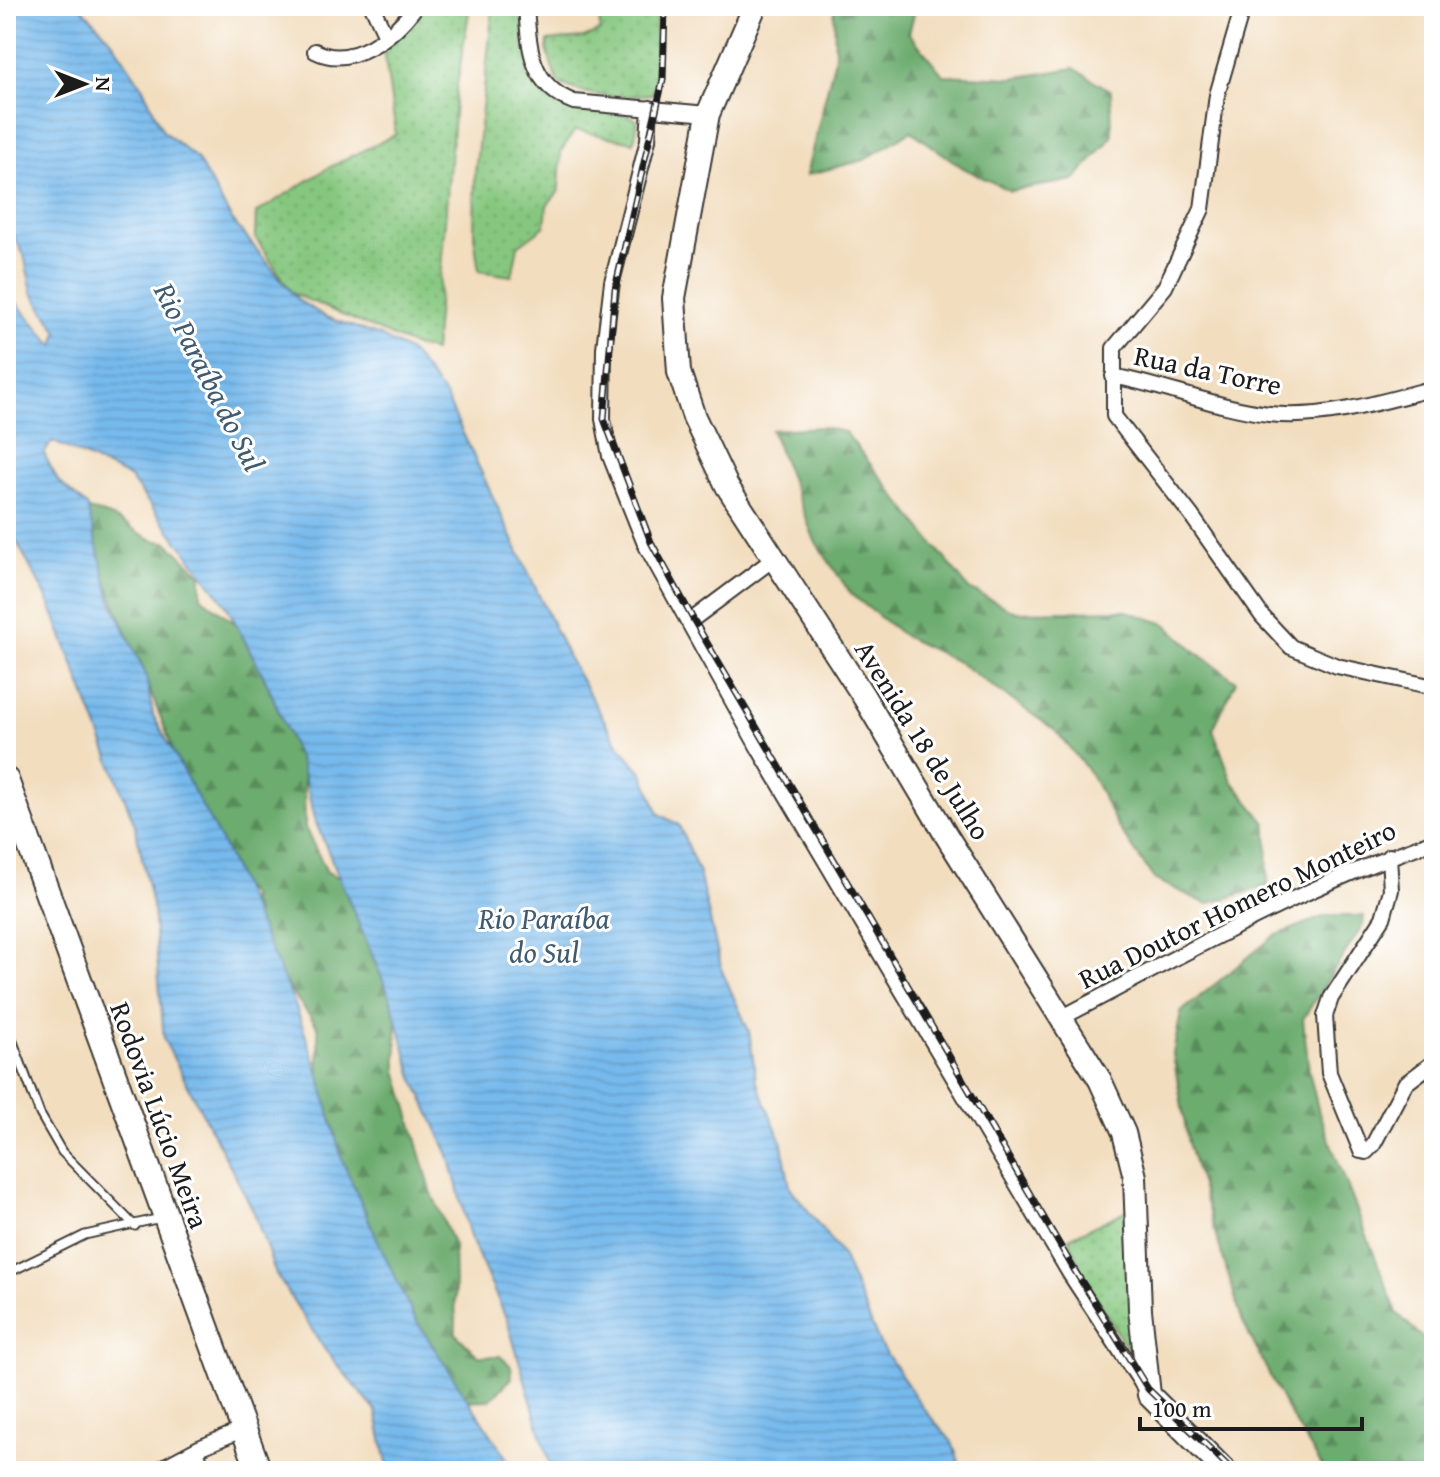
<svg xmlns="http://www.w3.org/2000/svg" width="1440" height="1477" font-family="'Gentium Book Plus',serif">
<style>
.forest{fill:url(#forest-firs);stroke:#446445;stroke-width:2}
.park{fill:url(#park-dots);stroke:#51724e;stroke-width:2}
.water{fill:url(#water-rules);stroke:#496a84;stroke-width:2}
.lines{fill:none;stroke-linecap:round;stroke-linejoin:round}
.service-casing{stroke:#3c3934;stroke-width:11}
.minor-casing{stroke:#3c3934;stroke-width:18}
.secondary-casing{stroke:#3c3934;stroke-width:26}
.trunk-casing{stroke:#3c3934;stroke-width:28}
.service{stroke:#fff;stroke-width:7}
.minor{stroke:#fff;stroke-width:14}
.secondary{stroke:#fff;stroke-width:22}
.trunk{stroke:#fff;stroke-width:24}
.rail-casing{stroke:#1c1c1c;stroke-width:7}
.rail{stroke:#fff;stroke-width:4;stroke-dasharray:12;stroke-linecap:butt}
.labels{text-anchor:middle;stroke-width:6;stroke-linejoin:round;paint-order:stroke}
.street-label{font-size:28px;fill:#1c1c1c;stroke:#fff}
.water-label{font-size:30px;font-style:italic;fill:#405b6f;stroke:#fff}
</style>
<defs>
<pattern id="forest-firs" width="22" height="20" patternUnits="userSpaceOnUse" patternTransform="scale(2)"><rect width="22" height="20" fill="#6cac6e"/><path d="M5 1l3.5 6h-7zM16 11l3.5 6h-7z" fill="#588b5a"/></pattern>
<pattern id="park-dots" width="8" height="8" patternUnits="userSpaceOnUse" patternTransform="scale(2)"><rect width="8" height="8" fill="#86c77f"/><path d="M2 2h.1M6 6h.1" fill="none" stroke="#73aa6d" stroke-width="1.8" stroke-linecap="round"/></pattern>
<pattern id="water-rules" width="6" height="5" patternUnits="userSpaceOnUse" patternTransform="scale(2)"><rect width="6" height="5" fill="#76b9ec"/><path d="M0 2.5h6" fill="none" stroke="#669eca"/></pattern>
</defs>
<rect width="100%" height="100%" fill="#fff"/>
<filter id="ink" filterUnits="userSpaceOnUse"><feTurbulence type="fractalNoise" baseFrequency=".0125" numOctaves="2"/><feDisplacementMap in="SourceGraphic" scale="16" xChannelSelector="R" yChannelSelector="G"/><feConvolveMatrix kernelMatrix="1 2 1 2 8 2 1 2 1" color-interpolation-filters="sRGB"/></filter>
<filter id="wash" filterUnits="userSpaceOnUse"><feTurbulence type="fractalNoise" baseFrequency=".006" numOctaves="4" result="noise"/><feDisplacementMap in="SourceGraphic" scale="32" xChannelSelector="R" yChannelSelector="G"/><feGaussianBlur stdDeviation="1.8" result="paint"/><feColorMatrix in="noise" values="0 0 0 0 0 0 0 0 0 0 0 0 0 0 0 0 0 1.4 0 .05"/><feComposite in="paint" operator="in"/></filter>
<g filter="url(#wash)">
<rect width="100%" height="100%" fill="#f2ddbe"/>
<path class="forest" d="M834 6H916L909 33 943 75 1013 78 1074 68 1111 91 1112 137 1075 180 1010 191 963 168 911 131 864 160 806 175 835 58Z
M822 427 845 432 969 589 1016 612 1124 610 1166 624 1195 651 1236 681 1213 729 1232 781 1267 824 1268 886 1207 904 1154 879 1118 827 1091 774 1056 731 958 662 905 637 851 594 815 541 771 430Z
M78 510C122 509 138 543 167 542L201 575V597L257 640 303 750 305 828 327 872 350 882 396 1003 397 1070 431 1191 454 1246 456 1334 478 1356H500L511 1366 512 1378 490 1400 446 1401 320 1159 318 1027 285 983 251 961 250 895 239 884 182 785 170 741Z
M1325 916H1364L1363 925 1303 1019 1309 1071 1319 1113 1397 1313 1434 1349V1471H1325L1286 1408 1242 1320 1188 1143 1173 1054 1181 1012 1274 936Z"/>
<path class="park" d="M424 6H470L456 91 434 351 414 346 292 293 255 237 256 213 328 168 396 134 383 45 405 29Z
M493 6H522C523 36 525 95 561 106 582 112 607 112 629 115L638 121 634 142 575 130 561 151 559 191 547 205 545 226 518 246 512 276 479 271 474 236 475 173Z
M599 6H656V74L652 94C617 98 589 98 557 82L547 50 548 41 584 38 600 31Z
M1132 1208 1134 1344 1132 1356 1085 1280 1069 1238Z"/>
<path class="water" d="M6 6H80L110 38 142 86 163 131 197 159 232 220 298 300 326 317 380 336 412 353 446 397 568 657 618 744 643 773 659 814 679 825 699 873 722 971 749 1031 756 1079 782 1144 790 1187 842 1255 879 1342 923 1408 952 1442 962 1471H552L507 1320 470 1237 449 1155 413 1077 390 997 316 823 301 765 267 683 225 603 129 477 52 441 44 454 58 481 87 506 111 600 146 675 153 715 222 843 295 1004 320 1077 342 1160 379 1243 414 1317 515 1471H395L387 1463 376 1411 325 1350 276 1274 253 1210 164 1040 153 910 135 825 49 602 6 522V291L54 346 58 332 32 292 24 255 6 222Z"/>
</g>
<g filter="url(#ink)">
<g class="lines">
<defs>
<path id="service" d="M6 1023 40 1114 62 1152 135 1226
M6 1274 85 1235 161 1218
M199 1448 207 1471"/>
<path id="minor" d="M372 6 386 36
M526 6C529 47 530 86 574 102L708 114
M1243 6 1217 95 1202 209 1165 287 1114 348V416L1191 515 1262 616 1291 647 1337 666 1434 687
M315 51C352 70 395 35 416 6
M650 108 648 140 612 282 604 348 603 419 610 456 645 544 759 749 1070 1274 1146 1390
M1113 376C1165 386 1217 408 1269 414 1323 420 1382 402 1434 388
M689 622 772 560
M1389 856 1391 890 1383 918 1331 998 1325 1016 1329 1073 1361 1151 1366 1152 1373 1145 1405 1084 1434 1062
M1063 1017C1183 954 1306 885 1434 841
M156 1471 199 1448 244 1429"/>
<path id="secondary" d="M755 6 708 114 674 298 679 372 694 417 727 486 864 697 946 835 1100 1080 1124 1133 1135 1177 1140 1310 1149 1395 1225 1471"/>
<path id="trunk" d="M6 780 259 1471"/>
</defs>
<use href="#service" class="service-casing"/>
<use href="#minor" class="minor-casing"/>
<use href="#secondary" class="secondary-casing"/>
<use href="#trunk" class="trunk-casing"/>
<use href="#service" class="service"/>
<use href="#minor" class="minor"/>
<use href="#secondary" class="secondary"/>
<use href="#trunk" class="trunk"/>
<defs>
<path id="rail" d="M665 6 663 80 615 289 604 419 651 542 693 619 1075 1271 1148 1389 1233 1471"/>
</defs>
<use href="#rail" class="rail-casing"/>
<use href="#rail" class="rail"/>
</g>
</g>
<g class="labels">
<g class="street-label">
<text transform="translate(1208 370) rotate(12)" y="10">Rua da Torre</text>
<text transform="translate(923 740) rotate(58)" y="10">Avenida 18 de Julho</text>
<text transform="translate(1237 904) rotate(-26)" y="10">Rua Doutor Homero Monteiro</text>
<text transform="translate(160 1115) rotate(70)" y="10">Rodovia Lúcio Meira</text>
</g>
<g class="water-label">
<text transform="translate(209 377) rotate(63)" y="10">Rio Paraíba do Sul</text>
<text x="544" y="929">Rio Paraíba<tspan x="544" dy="34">do Sul</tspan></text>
</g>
</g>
<rect width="1440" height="1477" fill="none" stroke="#fff" stroke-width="32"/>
<g transform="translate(84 84) rotate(90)" stroke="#ffffff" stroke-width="6" paint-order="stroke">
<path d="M0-6L14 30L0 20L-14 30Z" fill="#1c1c1c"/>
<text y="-12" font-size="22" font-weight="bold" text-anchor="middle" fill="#1c1c1c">N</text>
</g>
<path d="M1140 1417v12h222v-12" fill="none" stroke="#1c1c1c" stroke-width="4"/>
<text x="1152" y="1417" font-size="24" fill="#1c1c1c" stroke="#ffffff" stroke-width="6" paint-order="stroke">100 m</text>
</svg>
